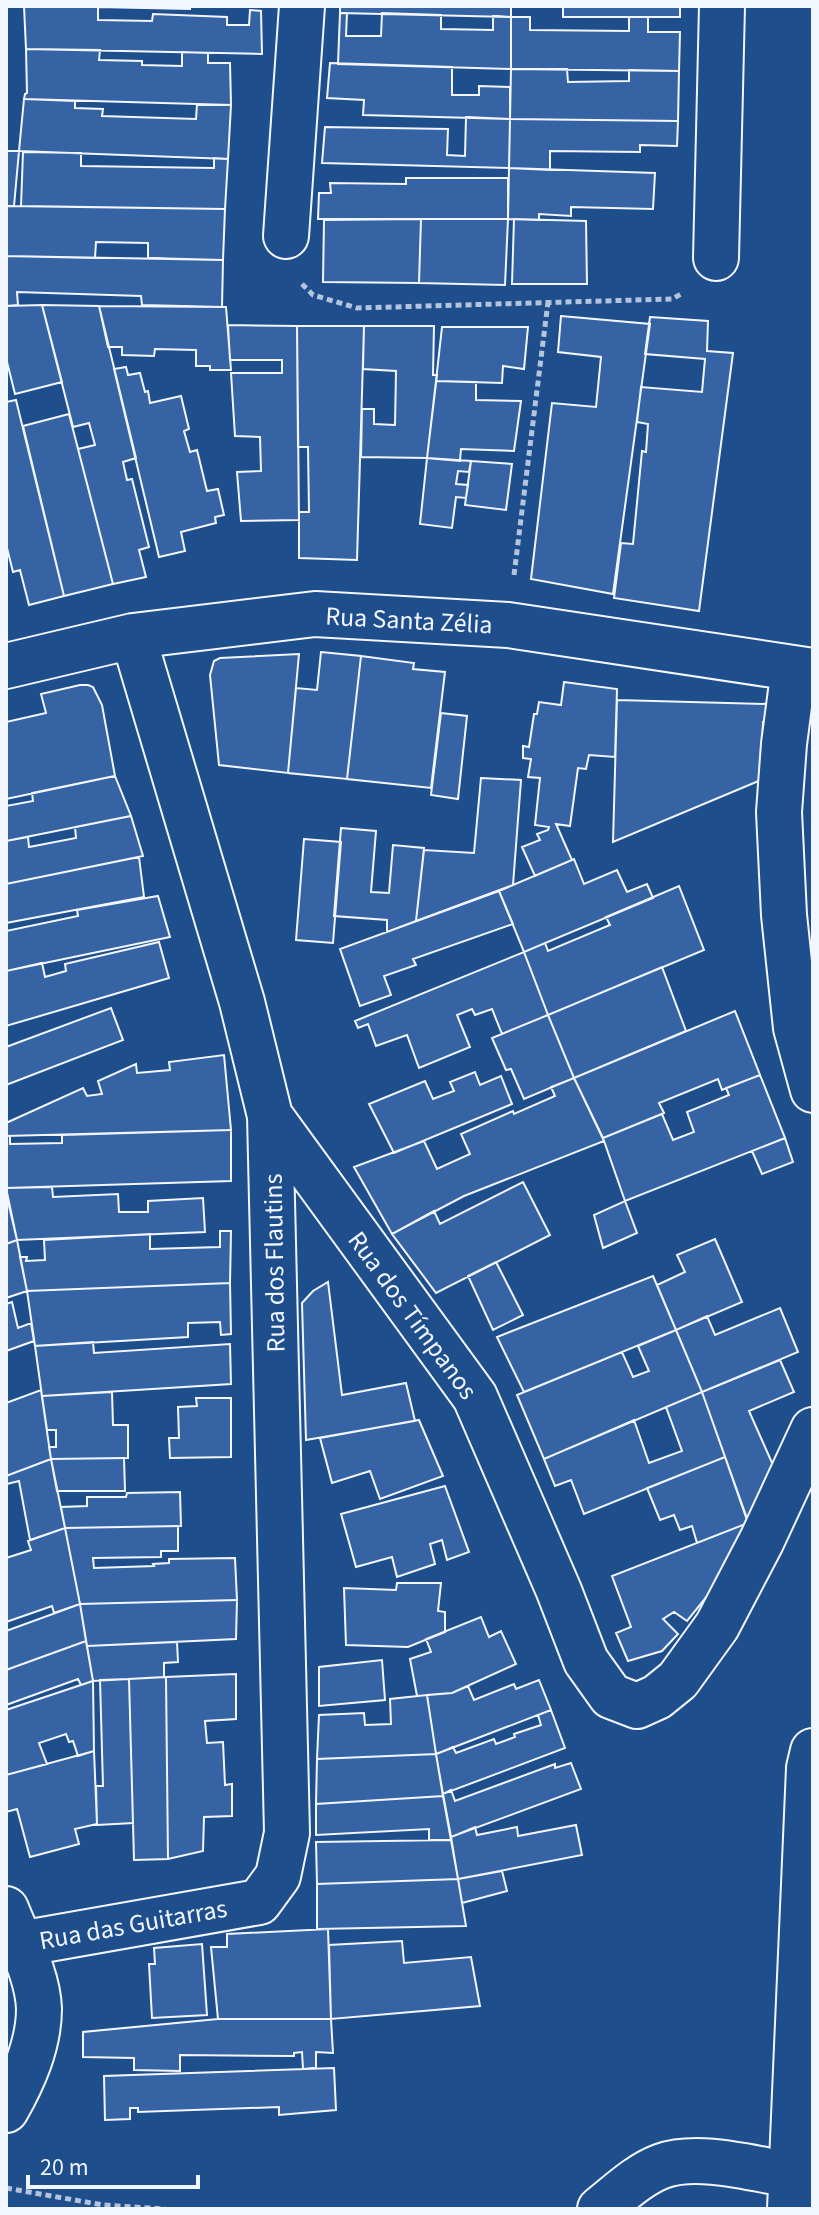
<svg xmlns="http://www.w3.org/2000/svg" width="819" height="2215" font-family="'Source Sans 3',sans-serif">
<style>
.building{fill:#3563a3;stroke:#f2f6ff;stroke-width:2}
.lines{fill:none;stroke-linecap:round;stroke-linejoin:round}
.minor-casing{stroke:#f2f6ff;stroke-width:48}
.path{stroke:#b3c4dc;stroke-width:5;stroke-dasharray:6 4;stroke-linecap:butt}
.minor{stroke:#1f4e8c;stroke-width:44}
.labels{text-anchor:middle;stroke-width:6;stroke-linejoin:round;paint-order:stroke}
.street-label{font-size:26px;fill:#f2f6ff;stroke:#1f4e8c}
</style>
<rect width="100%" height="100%" fill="#1f4e8c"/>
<path class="building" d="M24 6H96L98 7V20L152 21 153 14 227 17V25H249L250 10 261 11 262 54 26 49Z
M96 6H190V9L98 7Z
M340 6H511V17L340 13Z
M563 6H680V17H563Z
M340 13H347L346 36H381L382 13 441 15V29L493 30V16L511 17V69L338 64Z
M511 17H530V30L629 31V17H648V32H680L679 71 511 69Z
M26 49 100 50 99 60 142 61V65L182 66V52L208 53V63H230L231 105 24 99 25 94 27 93Z
M330 63 452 67V95H479V86L510 87V119L363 115 364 100 327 98Z
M511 69H567L568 82 629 81V70L679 71 678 121 510 119Z
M24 99 75 101V108L103 109 102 116 196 119 197 104 231 105 228 159 19 151Z
M466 117 510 119 509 168 322 163 325 127 448 129 447 155 465 156Z
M510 119 678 121 677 146 640 145V152L550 151V170L509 168Z
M6 151H19L14 206H6Z
M23 152 81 153V166L214 168V158L228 159 225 209 21 206Z
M509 168 655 173 653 209 571 207V216L539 214V220L508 219Z
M406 178H508V219H318L319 193H331L330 183 406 184Z
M6 206 225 209 223 260 148 258V243L96 242 95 258 6 256Z
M421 219H508L505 285 419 283Z
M421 219 419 283 323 282 324 220Z
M514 219 586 221 587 284H512Z
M6 256 223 260 222 307 142 305 141 296 17 292 18 305 6 306Z
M42 305 62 382 15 394 6 358V306Z
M42 305 99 306 136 458 123 462 127 480 132 479 149 547 139 550 146 577 113 584 78 449 95 445 89 423 73 427Z
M99 306 226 307 231 370H210V366H196V350L155 349 154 356 122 355V347H108Z
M561 316 650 324 613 594 531 579 552 403 596 407 601 357 558 352Z
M650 317 708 321 707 351 733 353 699 611 614 598 621 543 633 544 642 451 646 452 648 424 637 422 641 387 702 392 705 359 645 354Z
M228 325 297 326 299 520 241 521 237 472 261 471 260 437 235 436 231 373H282V360H230Z
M297 326H364L357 560 299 558V512H309L308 447H298Z
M364 326H434L433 375H437L427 458 361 457 362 409H374V424L395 425 396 371 363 369Z
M442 327H528L524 369 503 366 502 383 436 381Z
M126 367 128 375 140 373 145 392 148 391 150 403 181 396 189 429 184 431 190 452 197 450 207 491 218 489 224 515 215 517 216 523 181 532 185 551 159 557 114 369Z
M436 381 476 382V400L521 401 514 451 461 449 460 461 427 458Z
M16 400 64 596 29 605 20 570 13 572 6 544V402Z
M69 414 113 584 64 596 23 426Z
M427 458 471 461 469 472 458 471 456 484 468 485 466 498 456 497 452 528 420 524Z
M471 461 512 464 506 510 465 505Z
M321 652 361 656 347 779 288 773 296 688 317 690Z
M299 654 288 773 219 765 210 675 214 661 220 658Z
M361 656 414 663 413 669 445 672 431 788 347 779Z
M564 682 617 689 615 757 589 755 586 769 578 768 570 826 556 824 572 860 535 876 522 847 540 840 537 834 548 830 549 827 535 825 540 778 528 777 531 759 523 758V746L529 747 534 714H537L539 702 561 705Z
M80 685H88L93 687 102 705 115 776 6 799V722L46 713 41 694Z
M617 700 767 704 766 722H763L761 780 613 842Z
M441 713 467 716 458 799 431 795Z
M115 776 131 816 6 841V806L33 801 32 793Z
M481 778 521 780 513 885 416 921 424 850 474 853Z
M131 816 143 856 6 884V841L28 837 29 847 76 838 75 827Z
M341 828 376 831 371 892 389 893 393 845 424 848 416 921 387 932V920L334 916Z
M304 839 341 842 333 943 296 940Z
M139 857 144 897 6 923V884Z
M574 859 584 884 617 870 627 892 647 884 653 898 524 952 499 891Z
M679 886 704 950 548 1015 524 952 545 943 548 951 610 925 606 917Z
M499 891 513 924 413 959 416 965 384 976 391 995 360 1006 340 949Z
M158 896 170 937 6 971V931L78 916 77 910Z
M159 942 169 978 6 1026V971L42 963 45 977 66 971 65 964Z
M524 952 548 1015 502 1034 492 1009 475 1015 472 1009 457 1015 470 1047 419 1068 407 1035 376 1046 368 1024 358 1028 355 1021Z
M662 967 686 1031 574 1078 548 1015Z
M111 1008 123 1040 6 1085V1047Z
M735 1011 760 1075 722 1090 718 1079 659 1103 664 1113 603 1138 574 1078Z
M548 1015 574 1078 524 1099 511 1069 506 1070 492 1038Z
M224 1055 231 1130 6 1136V1123L83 1088 87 1096 102 1094 98 1081 136 1064 137 1073 170 1070 169 1062Z
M475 1072 480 1085 501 1076 512 1104 394 1153 369 1104 425 1081 433 1099 454 1091 450 1082Z
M760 1075 785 1138 625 1201 603 1138 662 1114 673 1140 694 1132 687 1112 729 1095 726 1088Z
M574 1078 604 1141 464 1196 392 1234 354 1167 424 1141 437 1169 470 1154 461 1134 513 1111 514 1114 555 1096 551 1087Z
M231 1130V1181L6 1188V1136H10V1144L62 1143V1135Z
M785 1138 793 1162 762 1174 752 1151Z
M523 1182 550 1235 436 1293 392 1234 434 1211 440 1224Z
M52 1187 53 1197 118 1194 119 1212H148V1201L203 1198 205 1232 17 1240 6 1188Z
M6 1193 17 1240 6 1244Z
M625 1201 637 1233 603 1248 594 1215Z
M220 1231H231L230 1283 27 1291 20 1257H27L26 1261 45 1260 44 1240 150 1234V1249L220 1247Z
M715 1239 742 1302 676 1330 657 1285 685 1272 677 1255Z
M17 1240 27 1291 6 1298V1244Z
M496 1262 523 1315 493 1330 468 1276Z
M653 1276 676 1330 524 1392 497 1337Z
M328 1282 342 1395 406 1383 415 1421 306 1440 302 1303 313 1291Z
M230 1283 231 1334 221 1335 220 1322 188 1323V1337L35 1346 27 1291Z
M12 1302 18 1328 31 1323 34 1341 6 1351V1304Z
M780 1308 798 1352 702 1392 676 1330 707 1316 715 1335Z
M676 1330 702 1392 544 1459 517 1395 622 1352 633 1377 649 1371 638 1346Z
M93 1342 94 1353 230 1344 231 1384 42 1396 35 1346Z
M780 1360 794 1392 749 1411 773 1465 749 1524 702 1392Z
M41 1390 51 1459 6 1476V1403Z
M112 1392 113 1425H128V1458L51 1459 49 1447H56V1430H47L42 1396Z
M702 1392 725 1457 584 1514 571 1480 555 1486 544 1459 634 1420 649 1463 682 1451 666 1407Z
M196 1398H231V1457L170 1458 169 1438H179L178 1407 197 1406Z
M419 1420 443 1476 380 1499 370 1471 332 1483 320 1438Z
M725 1457 748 1523 697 1543 692 1526 680 1530 674 1515 660 1520 647 1488Z
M124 1458 125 1491H57L51 1459Z
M51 1459 65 1528 30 1540 19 1481 7 1484 6 1476Z
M445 1486 469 1552 447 1560 442 1540 430 1544 435 1564 397 1577 392 1557 356 1567 341 1514Z
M180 1492 181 1526 65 1528 61 1507 87 1506V1497H126L127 1493Z
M748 1523 708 1595 687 1621 674 1612 663 1619 678 1634 662 1651 628 1661 616 1633 631 1627 612 1576Z
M178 1526V1551H161V1557L93 1558 94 1568 154 1566 153 1564 169 1563V1559L235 1558 237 1600 80 1604 65 1528Z
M65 1528 80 1604 54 1613 52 1606 6 1622V1558L31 1550 28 1541Z
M397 1583H441L438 1611 445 1612V1632L408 1647 346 1645 344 1588 396 1590Z
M237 1600 236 1639 87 1646 80 1604Z
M80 1604 86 1641 6 1670V1631Z
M481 1617 489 1637 501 1631 516 1664 452 1693 417 1696 410 1659 431 1652 426 1639Z
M86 1641 93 1681 81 1685 78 1679 6 1705V1670Z
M177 1642 178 1662 164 1663V1677L93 1681 87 1646Z
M382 1660 385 1700 319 1706V1667Z
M236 1674V1719L205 1721 207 1743 223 1742 225 1785 232 1784V1816L204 1817 203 1851 168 1859 166 1677Z
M166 1677 168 1859 134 1860 129 1679Z
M129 1679 133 1823 97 1825 96 1786H103L100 1680Z
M539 1680 551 1710 436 1754 427 1695 452 1693 468 1686 474 1700 514 1684 516 1689Z
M93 1681 94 1751 78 1756 73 1741 69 1742 66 1734 39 1743 47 1764 6 1775V1710Z
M427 1695 436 1754 317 1759 319 1715 364 1713 365 1725 391 1724 390 1699Z
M551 1710 565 1748 443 1794 436 1754 453 1747 456 1753 494 1739 496 1744 515 1737 514 1734 541 1725 538 1715Z
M94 1751 97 1824 75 1829 79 1844 30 1857 17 1809 6 1812V1775Z
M436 1754 443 1796 316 1804 317 1759Z
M571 1763 581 1789 451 1837 443 1794 451 1790 455 1801 555 1764V1768Z
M443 1796 451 1840H429V1829L316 1835V1804Z
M576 1825 582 1855 458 1879 451 1837 475 1827 477 1835 517 1827 518 1836Z
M451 1840 458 1879 317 1884 316 1842Z
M502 1871 507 1891 462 1903 458 1879Z
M458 1879 466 1926 317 1929V1884Z
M328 1929 331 2019H218L211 1947H227V1934Z
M402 1941 404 1963 471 1957 480 2006 331 2019 329 1945Z
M202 1944 207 2015 152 2018 149 1964H155L154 1948Z
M218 2019H331L333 2053 316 2052V2068L303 2069 302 2052 294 2053V2056L180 2055V2071L134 2070V2058L83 2057V2032Z
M334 2068 336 2110 279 2115V2107L138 2112V2108H130V2119L105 2120 104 2076Z"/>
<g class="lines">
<defs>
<path id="minor" d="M286 236 302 6
M716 258 722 6
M6 666 133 636 315 614 508 625 813 671
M794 668 784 744 779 812 784 915 796 1028 813 1090
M270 1116 475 1397 559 1591 586 1661 611 1696 637 1706 657 1697 678 1680 717 1626 762 1540 813 1430
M6 1909C18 1940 38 1975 39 2009 39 2045 23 2080 6 2110
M6 1944H20L259 1902 278 1876 287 1833 270 1116 242 1002 133 636
M600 2209C619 2194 638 2175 662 2166 699 2153 754 2169 792 2175
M790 2209 809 1768 813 1751"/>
</defs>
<use href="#minor" class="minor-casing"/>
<path class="path" d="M302 284 313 295 357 308 672 299 681 294
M514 575 548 302
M6 2188 103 2205 165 2209"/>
<use href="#minor" class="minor"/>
</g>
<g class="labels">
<g class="street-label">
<text transform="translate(409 620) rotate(3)" y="9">Rua Santa Zélia</text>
<text transform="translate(274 1263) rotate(-91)" y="9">Rua dos Flautins</text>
<text transform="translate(413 1315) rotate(54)" y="9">Rua dos Tímpanos</text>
<text transform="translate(133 1924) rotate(-10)" y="9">Rua das Guitarras</text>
</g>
</g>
<rect width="819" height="2215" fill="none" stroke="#f2f6ff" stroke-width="16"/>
<path d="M28 2175v12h170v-12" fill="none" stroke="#f2f6ff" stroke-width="4"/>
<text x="40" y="2175" font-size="24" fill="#f2f6ff" stroke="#1f4e8c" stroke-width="6" paint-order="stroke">20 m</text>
</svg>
